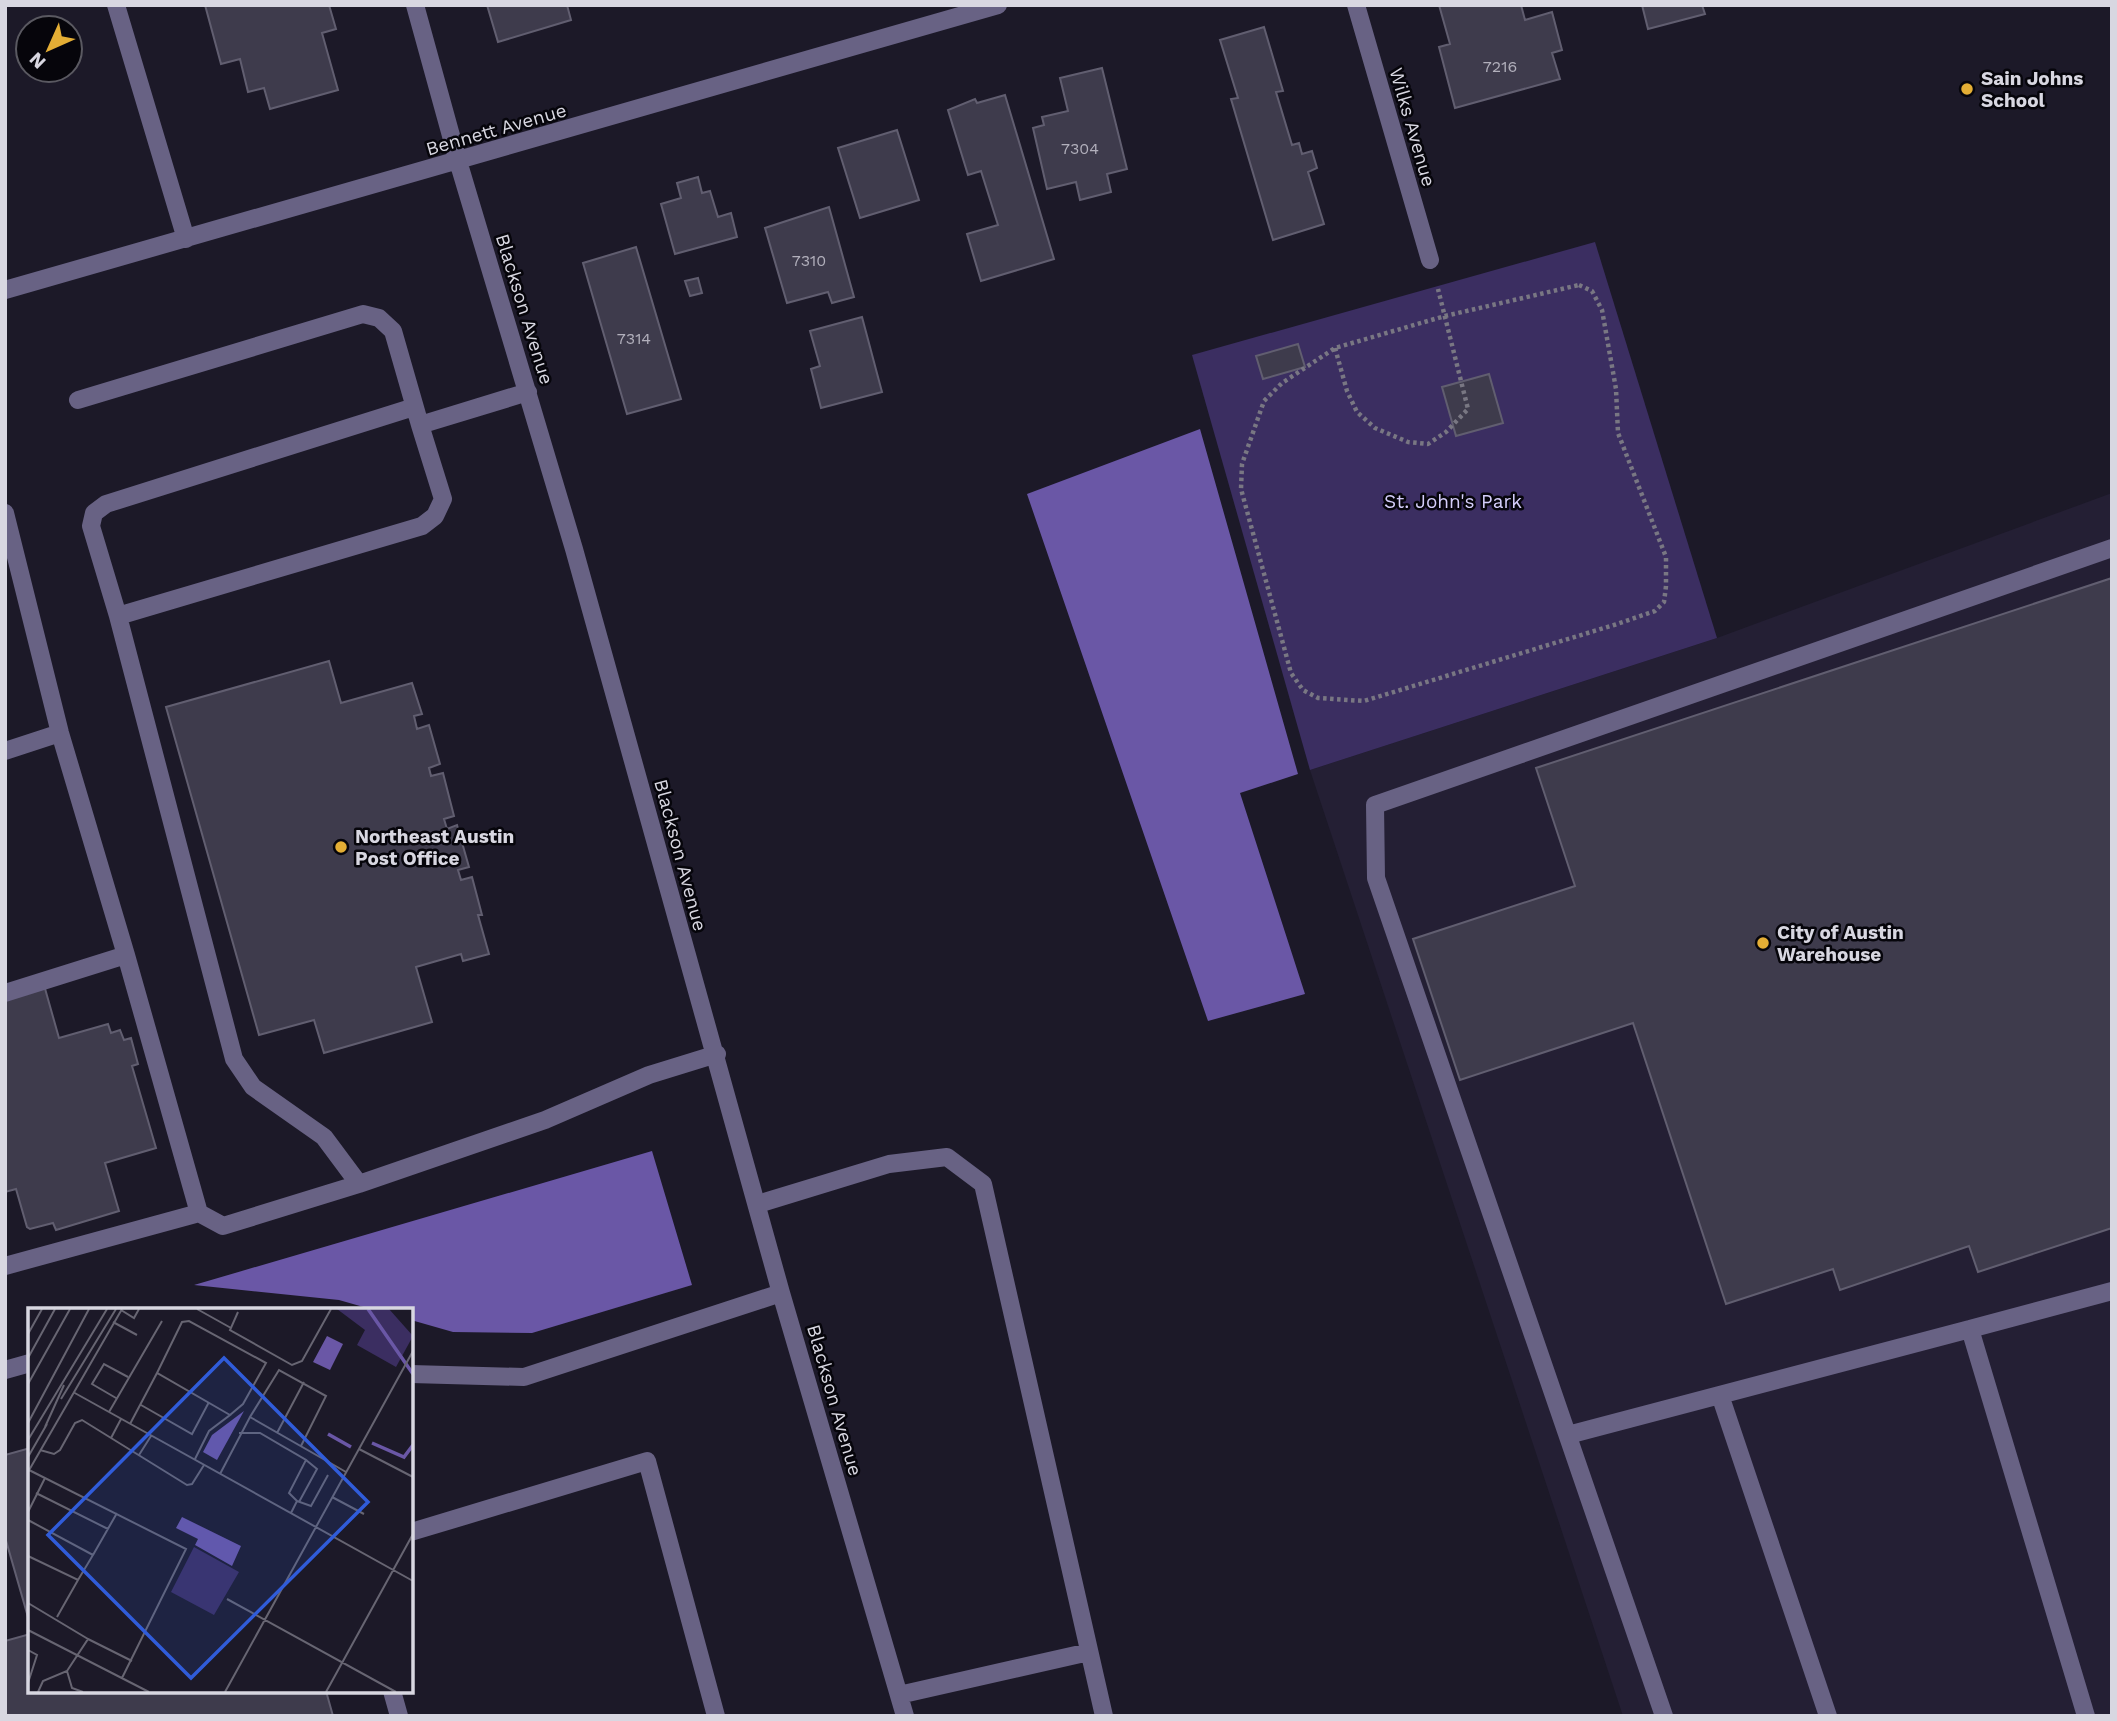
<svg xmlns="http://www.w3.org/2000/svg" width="2117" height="1721" font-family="'Work Sans',sans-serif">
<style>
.built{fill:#241f34}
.green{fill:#3b2e61}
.water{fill:#6a57a6}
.building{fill:#3e3b4c;stroke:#615e70;stroke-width:2}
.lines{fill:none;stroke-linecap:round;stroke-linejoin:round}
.path{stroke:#797783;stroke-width:4.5;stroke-dasharray:3.5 3.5;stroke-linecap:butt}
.minor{stroke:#686284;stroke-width:18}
.poi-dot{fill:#e4ae35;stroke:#06050b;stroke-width:2.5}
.labels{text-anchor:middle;stroke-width:5;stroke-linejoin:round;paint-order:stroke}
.number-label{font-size:16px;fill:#b2b0bc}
.poi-label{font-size:19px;font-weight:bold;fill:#d8d7e1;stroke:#06050b;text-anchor:start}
.street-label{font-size:19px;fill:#d8d7e1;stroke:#06050b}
.park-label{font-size:19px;fill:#d5cefa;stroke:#06050b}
.inset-river{fill:none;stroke:#6a57a6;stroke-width:3.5}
.inset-road{fill:none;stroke:#676572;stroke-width:2}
.view{fill:#305cd9;fill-opacity:0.15;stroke:#305cd9;stroke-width:3.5}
.inset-edge{fill:none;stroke:#d8d7e1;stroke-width:3.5}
</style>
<rect width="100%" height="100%" fill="#1c1928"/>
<path class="built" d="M2112 493V1716H1623L1310 770 1717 638Z"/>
<path class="green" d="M1595 242 1717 638 1310 770 1192 355Z"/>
<path class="water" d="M1200 429 1298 774 1240 793 1305 994 1208 1021 1027 494Z
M652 1151 692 1285 532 1333 453 1332 411 1320V1310H374L339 1300 194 1285Z"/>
<path class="building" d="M205 5H329L336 29 322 33 338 90 270 109 264 88 248 92 240 59 221 64Z
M487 5H567L571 20 498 42Z
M1439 5H1521L1525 20 1552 12 1562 50 1552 53 1560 79 1455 108 1439 47 1450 44Z
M1642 5H1702L1705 14 1648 29Z
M1264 27 1283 91 1276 92 1292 145 1299 143 1302 154 1312 151 1317 168 1308 172 1324 224 1273 240 1231 99 1238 98 1220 40Z
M1102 68 1127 169 1107 174 1111 192 1080 200 1076 182 1047 189 1033 128 1044 125 1042 117 1068 111 1060 78Z
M1005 95 1054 259 981 281 967 234 998 225 981 171 968 175 948 110 975 99 977 103Z
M897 130 919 200 860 218 838 148Z
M698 177 702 193 710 191 718 217 731 213 737 237 675 254 661 204 681 198 677 183Z
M829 207 854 297 832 303 828 292 787 303 765 228Z
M636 247 681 399 627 414 583 263Z
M698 278 702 293 690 296 685 281Z
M862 317 882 392 821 408 811 369 820 366 810 331Z
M1298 344 1305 367 1263 379 1256 356Z
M1489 374 1503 423 1456 436 1442 387Z
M2112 578V1228L1978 1272 1969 1246 1840 1290 1833 1269 1726 1304 1633 1023 1460 1080 1413 939 1575 886 1536 768Z
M329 661 341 703 412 683 422 714 414 716 417 729 429 725 440 764 429 768 431 776 443 773 454 816 444 819 447 829 457 825 469 867 458 870 461 880 472 877 482 915H478L489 954 463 961 461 954 416 967 432 1022 324 1053 314 1020 259 1035 166 707Z
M44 985 59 1038 108 1024 111 1033 120 1030 124 1040 131 1038 138 1064 132 1066 156 1148 105 1163 119 1211 56 1230 53 1223 30 1229 27 1227 16 1189 5 1192V997Z
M30 1448V1624L5 1537V1455Z
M30 1634V1691H326L333 1716H5V1641Z"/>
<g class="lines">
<path class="path" d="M1579 285 1592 291 1602 310 1616 389 1618 433 1666 557V586L1664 602 1655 611 1614 625 1364 701 1318 698 1303 690 1291 673 1241 489 1242 464 1264 401 1282 383 1335 348 1445 316Z
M1335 348 1347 391 1357 412 1375 428 1408 442 1428 444 1446 432 1468 409 1438 289"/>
<path class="minor" d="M116 5 186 239
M415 5 458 161 574 549 781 1293 905 1716
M1356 5 1430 260
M5 290 998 5
M78 400 363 314 379 318 393 331 420 425 528 392
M5 513 60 733 126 955 199 1213 5 1266
M118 616 91 526 94 513 106 504 414 407
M5 751 60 733
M5 993 126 955
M359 1184 324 1137 253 1087 234 1059 118 616 422 526 435 516 443 499 420 425
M758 1204 889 1164 947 1157 983 1184 1104 1716
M199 1213 223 1226 359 1184 545 1120 649 1075 717 1054
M5 1370 30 1363
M411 1374 524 1377 781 1293
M1720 1395 1828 1716
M1568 1435 1970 1329
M411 1532 647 1461 716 1716
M392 1691 399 1716
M899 1695 1089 1652
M1664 1716 1376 878 1375 805 2112 548
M2086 1716 1970 1329 2112 1291"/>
</g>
<g class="poi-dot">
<circle cx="1967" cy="89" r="7"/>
<circle cx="341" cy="847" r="7"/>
<circle cx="1763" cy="943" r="7"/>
</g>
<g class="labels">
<g class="number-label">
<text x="1500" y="72">7216</text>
<text x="1080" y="154">7304</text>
<text x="809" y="266">7310</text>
<text x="634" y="344">7314</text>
</g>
<g class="poi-label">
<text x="1981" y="85">Sain Johns<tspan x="1981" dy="22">School</tspan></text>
<text x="355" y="843">Northeast Austin<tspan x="355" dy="22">Post Office</tspan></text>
<text x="1777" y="939">City of Austin<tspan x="1777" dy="22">Warehouse</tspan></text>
</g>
<g class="street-label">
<text transform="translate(1413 127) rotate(74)" y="7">Wilks Avenue</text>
<text transform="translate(496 129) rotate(-16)" y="7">Bennett Avenue</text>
<text transform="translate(525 309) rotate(73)" y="7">Blackson Avenue</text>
<text transform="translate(681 855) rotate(75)" y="7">Blackson Avenue</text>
<text transform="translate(835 1400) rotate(74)" y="7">Blackson Avenue</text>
</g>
<g class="park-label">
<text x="1453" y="508">St. John's Park</text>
</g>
</g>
<g transform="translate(28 1308)">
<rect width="385" height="385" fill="#1c1928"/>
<path d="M309 1H361L385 28 368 59 329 37 337 22ZM166 239 211 264 186 307 143 284Z" fill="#3b2e61"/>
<path d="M299 28 315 36 302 62 285 54ZM216 103 189 152 175 144 184 127ZM154 209 213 238 204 258 167 237 170 231 148 220Z" fill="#6a57a6"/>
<path class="inset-river" d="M340 1 385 66M300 126 323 139M344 135 376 149 385 137"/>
<path class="inset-road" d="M169 1 203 20M93 2 106 10 111 1M210 4 202 22 264 57 274 53 303 1M85 14 109 27M0 26 14 1M0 50 27 1M129 65 154 14 161 13 238 55 215 96 202 107M0 76 42 1M45 84 385 273M88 90 64 76 76 56 100 69M33 91 88 1M113 97 164 126 181 94M81 104 134 13M0 115 61 1M102 116 129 65 202 107 181 123 167 151M17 119 36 77M211 125H232L278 152 261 185 269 193M249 125 276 74M83 130 93 111M0 132 79 1M273 138 298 88 251 62 222 109 318 164M331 141 385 169M12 142 26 146 32 142 47 115 54 112 159 177 164 176 176 157M111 147 123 128M0 149 19 116M1 162 158 241 94 370M0 164 94 1M192 166 222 109M8 185 80 221M304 189 336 206M271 194 289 161 278 152M0 204 17 170M263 205 269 193 283 198 300 167M0 212 65 247 50 272 0 248M65 247 89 205M199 291 368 384M0 295 60 331 39 363 15 373 10 384M29 309 50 272M0 322 121 384M60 331 104 353M0 342 9 347 0 375M39 363 44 380 55 384M197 384 385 43M298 384 385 226"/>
<path class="view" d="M196 50 340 194 163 370 20 227Z"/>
<rect width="385" height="385" class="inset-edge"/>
</g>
<rect width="2117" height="1721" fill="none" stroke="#d8d7e1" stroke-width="14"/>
<g transform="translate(49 49) rotate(225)"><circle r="33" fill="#06050b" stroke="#5a5961" stroke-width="2"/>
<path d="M0-5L12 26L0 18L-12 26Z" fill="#e4ae35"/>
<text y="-10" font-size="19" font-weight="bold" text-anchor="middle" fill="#d8d7e1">N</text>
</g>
</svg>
